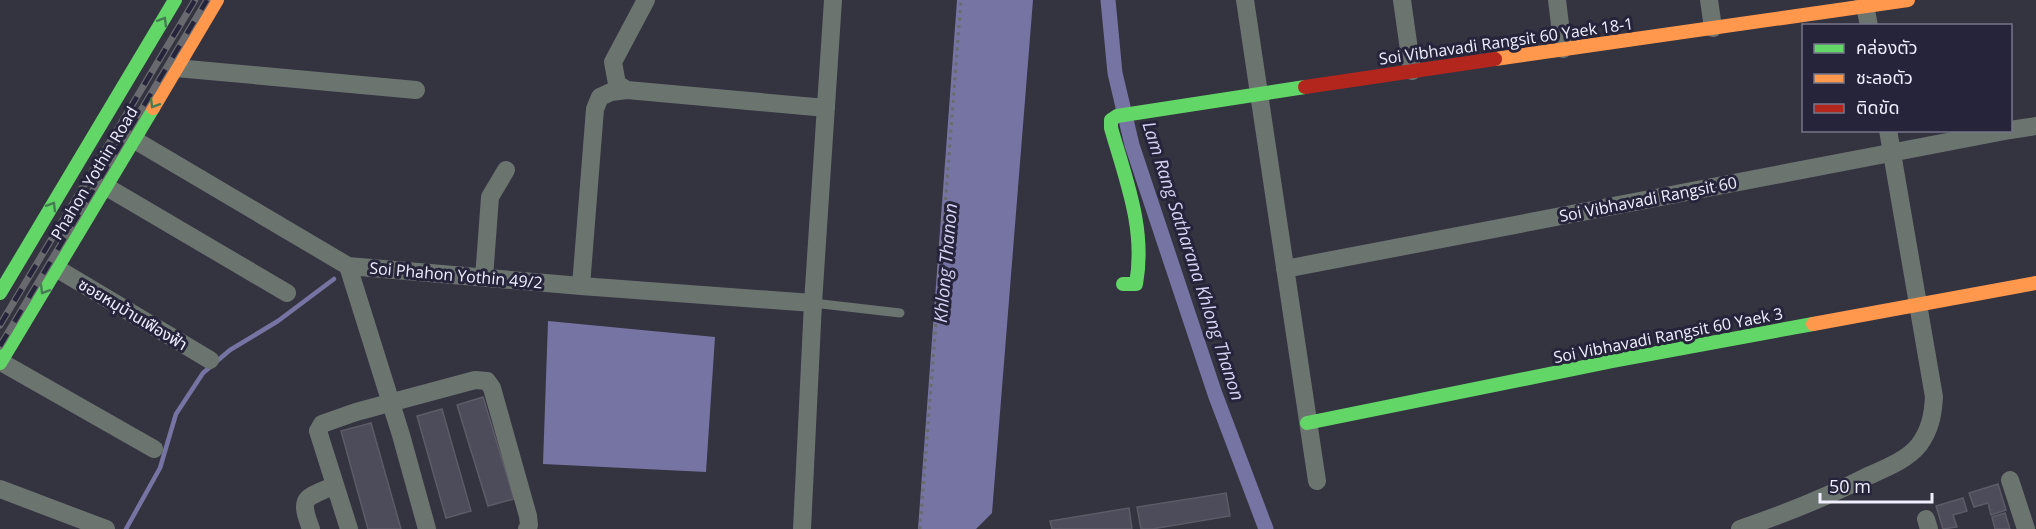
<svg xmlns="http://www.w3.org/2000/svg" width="2036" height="529" font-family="'Open Sans','Noto Sans Thai',sans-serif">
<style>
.water{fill:#7674a2}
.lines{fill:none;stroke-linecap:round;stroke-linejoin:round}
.stream{stroke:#7674a2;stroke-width:4.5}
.canal{stroke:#7674a2;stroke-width:15}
.building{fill:#4d4c5b;stroke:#5c5b67;stroke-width:1.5}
.path{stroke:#686c6e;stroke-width:3;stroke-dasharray:3 4.5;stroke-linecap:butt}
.lane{stroke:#6c7470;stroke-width:9}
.street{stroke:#6c7470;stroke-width:18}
.fast{stroke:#63d668;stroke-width:14}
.slow{stroke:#ff974d;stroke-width:14}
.jam{stroke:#b3261e;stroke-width:14}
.rail-casing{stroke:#686a6f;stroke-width:7}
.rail{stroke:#26243b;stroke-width:4.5;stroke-dasharray:14;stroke-linecap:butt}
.oneway{stroke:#447d52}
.labels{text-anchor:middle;stroke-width:6;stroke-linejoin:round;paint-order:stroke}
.street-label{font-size:16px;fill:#efefff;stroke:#26243b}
.water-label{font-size:18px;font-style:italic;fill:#d6d4f4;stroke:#26243b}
</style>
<rect width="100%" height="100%" fill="#343340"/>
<path class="water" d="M957 0H1033L992 513 976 529H918Z
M548 321 715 337 706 472 543 464Z"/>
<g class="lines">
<path class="stream" d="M126 529 160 468 176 414 203 373 230 350 278 321 334 279"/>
<path class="canal" d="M1108 0 1115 73 1132 145 1215 394 1266 529"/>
</g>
<path class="building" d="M483 397 514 499 488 506 457 405Z
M442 409 471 511 446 518 417 416Z
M371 423 401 529H368L341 431Z
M1998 484 2006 510 1991 515 1988 503 1974 507 1969 493Z
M1226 493 1230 516 1152 529H1141L1137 507Z
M1963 498 1967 511 1953 515 1957 527 1943 529 1936 506Z
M1129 508 1132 529H1052L1050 521Z
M2005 513 2010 529H1995L1992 517Z"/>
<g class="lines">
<path class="path" d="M920 529 961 0"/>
<path class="lane" d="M813 303 900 313"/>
<path class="street" d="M646 0 613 62 617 84 627 90 826 108
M1245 0 1317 481
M1402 0 1412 71
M1557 0 1563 49
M1709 0 1713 28
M1864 0 1869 26
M176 68 416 90
M2010 130 2036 126
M133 139 348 266 581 286 813 303
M105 186 287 293
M348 266 401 435 427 529
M56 268 210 360
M1285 269 2010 130
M484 278 490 197 506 170
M581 286 595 109 600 97 611 92 627 90
M1 362 154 449
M2010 480 2026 529
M0 489 106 529
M1926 519 1929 529
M311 529C298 495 306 499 335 485
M349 529 318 431 322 424 356 412 475 380 487 381 492 388 528 516 529 525 527 529
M802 529 813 303 833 0
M1740 529C1784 514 1827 497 1868 476 1886 468 1907 460 1919 445 1930 430 1933 415 1934 397L1888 130"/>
<path class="fast" d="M1123 284H1136C1146 230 1126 180 1111 128V120L1117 116 1305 87
M0 293 175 0
M0 363 153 108
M1307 423 1613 361 1813 324"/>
<path class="slow" d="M1495 59 1908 0
M153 108 217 0
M1813 324 2036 283"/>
<path class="jam" d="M1305 87 1495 59"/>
<defs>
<path id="rail" d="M0 325 195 0
M0 346 207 0"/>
</defs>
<use href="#rail" class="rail-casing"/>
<use href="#rail" class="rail"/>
</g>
<defs><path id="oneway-chevron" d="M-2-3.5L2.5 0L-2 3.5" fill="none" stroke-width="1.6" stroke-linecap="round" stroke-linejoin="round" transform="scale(1.5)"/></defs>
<g class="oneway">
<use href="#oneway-chevron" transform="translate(163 21) rotate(-59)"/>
<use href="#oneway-chevron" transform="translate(154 104) rotate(121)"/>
<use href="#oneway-chevron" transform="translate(52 206) rotate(-59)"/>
<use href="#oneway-chevron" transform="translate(44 290) rotate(121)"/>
</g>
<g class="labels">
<g class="street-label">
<text transform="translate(1506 41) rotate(-8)" y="6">Soi Vibhavadi Rangsit 60 Yaek 18-1</text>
<text transform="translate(94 173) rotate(-59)" y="6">Phahon Yothin Road</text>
<text transform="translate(1648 199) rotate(-11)" y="6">Soi Vibhavadi Rangsit 60</text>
<text transform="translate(456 275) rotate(5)" y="6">Soi Phahon Yothin 49/2</text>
<text transform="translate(133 314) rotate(31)" y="6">ซอยหมุบ้านเฟืองฟ้า</text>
<text transform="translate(1668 335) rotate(-11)" y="6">Soi Vibhavadi Rangsit 60 Yaek 3</text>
</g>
<g class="water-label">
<text transform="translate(1193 261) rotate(72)" y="6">Lam Rang Satharana Khlong Thanon</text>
<text transform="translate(946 263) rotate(-85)" y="6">Khlong Thanon</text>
</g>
</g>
<rect x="1802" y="24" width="210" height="108" fill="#26243b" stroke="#767589" stroke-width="1.5"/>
<rect x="1814" y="44" width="30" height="9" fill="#63d668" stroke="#767589" stroke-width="1.5"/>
<text x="1856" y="54" font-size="18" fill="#efefff">คล่องตัว</text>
<rect x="1814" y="74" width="30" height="9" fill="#ff974d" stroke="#767589" stroke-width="1.5"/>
<text x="1856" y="84" font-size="18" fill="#efefff">ชะลอตัว</text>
<rect x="1814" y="104" width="30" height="9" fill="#b3261e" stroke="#767589" stroke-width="1.5"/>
<text x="1856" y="114" font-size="18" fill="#efefff">ติดขัด</text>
<path d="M1820 493v9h112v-9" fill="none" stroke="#efefff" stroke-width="3"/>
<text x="1829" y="493" font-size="18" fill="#efefff" stroke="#26243b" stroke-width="4.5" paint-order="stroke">50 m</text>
</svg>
